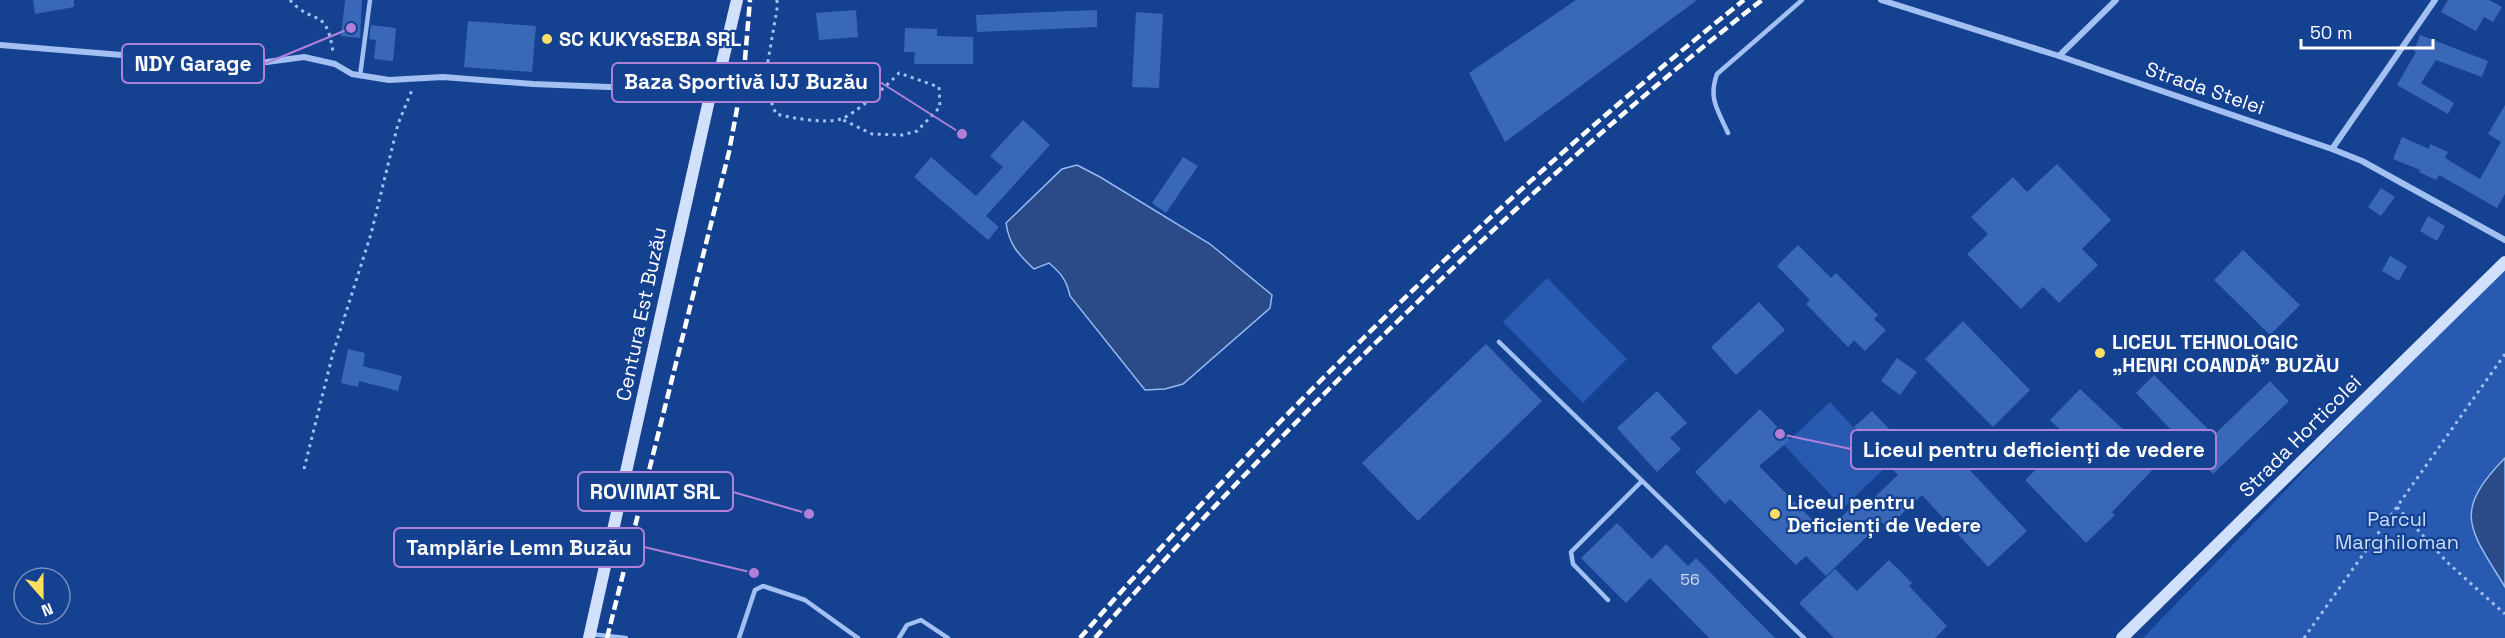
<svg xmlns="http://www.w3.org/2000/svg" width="2505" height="638" font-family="'Space Grotesk',sans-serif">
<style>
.green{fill:#275ab0}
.water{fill:#2a4b87;stroke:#94b9f4;stroke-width:1.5}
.building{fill:#3968b8}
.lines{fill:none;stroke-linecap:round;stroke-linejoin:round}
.path{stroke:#a2c0f1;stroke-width:3;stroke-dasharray:3 4.5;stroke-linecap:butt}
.lane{stroke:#a2c0f1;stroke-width:4.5}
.street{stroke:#a2c0f1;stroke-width:6}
.secondary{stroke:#d1e0fb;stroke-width:12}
.rail{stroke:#fff;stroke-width:4.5;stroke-dasharray:10 4.5;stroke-linecap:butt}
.poi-dot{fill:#ffde62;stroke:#154191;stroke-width:2}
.labels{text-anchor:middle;stroke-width:4.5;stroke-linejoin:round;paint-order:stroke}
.number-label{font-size:16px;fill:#ced9ed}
.poi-label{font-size:20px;font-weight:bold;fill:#fff;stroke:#154191;text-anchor:start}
.street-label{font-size:20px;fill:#fff;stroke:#154191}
.park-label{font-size:20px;fill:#c9dcfc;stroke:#154191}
.leader{fill:none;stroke:#b080d9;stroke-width:2}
.callout-dot{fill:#b080d9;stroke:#154191;stroke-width:2}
.callout{fill:#154191;stroke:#b080d9;stroke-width:2}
.callout-label{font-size:21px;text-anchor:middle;font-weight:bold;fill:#fff}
</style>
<rect width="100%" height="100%" fill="#154191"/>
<path class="green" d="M2505 263V638H2143Z
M1547 278 1627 359 1583 403 1503 322Z
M1830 402 1888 465 1843 508 1784 445Z"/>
<path class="water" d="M1077 165 1100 177 1210 244 1272 295 1270 308 1183 384 1165 389 1145 390 1070 296C1067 281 1061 273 1049 263L1034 269C1019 255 1009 245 1006 223L1062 169Z
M2505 458V587C2470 529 2451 513 2505 458Z"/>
<path class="building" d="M33 0H74V7L35 14Z
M345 0H362L360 38 341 36Z
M1576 0H1697L1505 142 1469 73Z
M2448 0H2489L2502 7 2493 22 2484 17 2476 31 2441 12Z
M856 10 858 37 819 40 816 13Z
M1097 10V27L977 32 976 15Z
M1136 12 1163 14 1159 88 1132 87Z
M468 21 536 26 532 72 464 67Z
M371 25 396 28 393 61 374 59 376 40 369 39Z
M905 28 937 29V36L973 37V64H914L915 52H904Z
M2420 35 2488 61 2482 77 2436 60 2421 83 2454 103 2448 114 2397 85 2416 52 2414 51Z
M2505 105V194L2497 208 2439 175 2436 180 2419 172 2420 170 2393 159 2402 137 2429 149 2430 144 2448 152 2445 158 2480 179 2501 142 2488 134Z
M1023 120 1050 145 986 216 999 227 988 240 914 177 931 157 976 196 1003 167 990 156Z
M1183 157 1198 166 1166 213 1152 203Z
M2057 164 2111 220 2082 249 2098 265 2059 303 2043 287 2021 309 1967 254 1988 234 1971 217 2013 177 2027 192Z
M2381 188 2395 197 2381 216 2368 207Z
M2428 216 2445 226 2437 241 2420 231Z
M1798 245 1831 278 1836 273 1878 315 1874 319 1886 330 1865 351 1854 340 1848 347 1806 304 1810 300 1777 266Z
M2243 250 2300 305 2270 335 2214 280Z
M2390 256 2407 266 2399 281 2382 271Z
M1759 302 1785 330 1736 375 1711 347Z
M1963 321 2030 390 1993 427 1925 359Z
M1486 344 1542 401 1418 521 1362 463Z
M348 349 365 353 363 366 402 376 398 391 359 381 358 387 341 383Z
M1897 358 1917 372 1900 395 1881 381Z
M2154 375 2214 435 2270 381 2289 401 2213 474 2136 393Z
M2080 389 2159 463 2112 512 2115 515 2086 543 2025 480 2069 438 2050 420Z
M1657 391 1687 423 1670 438 1681 449 1657 472 1617 428Z
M1760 409 1790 440 1759 466 1825 533 1858 501 1864 507 1898 475 1854 427 1872 411 1913 454 1935 433 2027 531 1988 567 1922 495 1887 528 1882 522 1826 576 1806 556 1796 565 1730 499 1725 504 1695 472Z
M1617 523 1652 559 1666 544 1688 566 1696 558 1775 638H1709L1650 578 1626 603 1581 558Z
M1889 560 1912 583 1909 586 1947 626 1935 638H1834L1799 603 1835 569 1857 591Z"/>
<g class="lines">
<path class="path" d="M290 0C314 27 326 5 333 52
M777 0V9L764 84 776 114C792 118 824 124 841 119 854 115 890 83 899 73L939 87 940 107 917 131 902 135 872 134 841 119
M304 469 333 353 371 234 398 124 412 90
M2397 507 2448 563 2505 614
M2304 638 2505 354"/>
<path class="lane" d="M360 76 370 0
M1728 133C1718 110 1708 99 1717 74L1802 0
M1499 342 1804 638
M1608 600 1573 564 1571 552 1642 481
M590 634 626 638
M739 638 755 590 763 586 805 600 858 638
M899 638 907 625 921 620 948 638"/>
<path class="street" d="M1881 0 2059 56 2332 149 2362 161 2505 240
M0 45 244 65 304 57 335 64 352 74 389 80 443 77 533 84 711 91
M2059 56 2116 0
M2332 149 2435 0"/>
<path class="secondary" d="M589 638 711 91 720 72 737 0
M2122 638 2505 262"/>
<path class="rail" d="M607 638 729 152 744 71 750 0
M1080 638C1283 407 1504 192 1744 0
M1095 638C1169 552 1248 471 1327 391 1465 253 1608 120 1762 0"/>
</g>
<g class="poi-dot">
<circle cx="547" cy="39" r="6"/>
<circle cx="2100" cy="353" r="6"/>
<circle cx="1775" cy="514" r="6"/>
</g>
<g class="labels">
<g class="number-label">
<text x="1690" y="585">56</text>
</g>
<g class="poi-label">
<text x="559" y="46">SC KUKY&amp;SEBA SRL</text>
<text x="2112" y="349">LICEUL TEHNOLOGIC<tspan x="2112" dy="23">„HENRI COANDĂ” BUZĂU</tspan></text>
<text x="1787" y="509">Liceul pentru<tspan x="1787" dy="23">Deficienți de Vedere</tspan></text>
</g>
<g class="street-label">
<text transform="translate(2205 88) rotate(19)" y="7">Strada Stelei</text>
<text transform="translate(641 314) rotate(-78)" y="7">Centura Est Buzău</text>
<text transform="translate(2300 436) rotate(-45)" y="7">Strada Horticolei</text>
</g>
<g class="park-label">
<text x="2397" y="526">Parcul<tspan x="2397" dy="23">Marghiloman</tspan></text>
</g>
</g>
<path class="leader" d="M351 28L264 64M962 134L880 82M1780 434L1851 449M809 514L733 492M754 573L644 547"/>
<g class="callout-dot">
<circle cx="351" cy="28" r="6"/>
<circle cx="962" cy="134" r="6"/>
<circle cx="1780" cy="434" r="6"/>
<circle cx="809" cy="514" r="6"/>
<circle cx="754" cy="573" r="6"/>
</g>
<g class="callout">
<rect x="122" y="44" width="142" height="39" rx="6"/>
<rect x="612" y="63" width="268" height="39" rx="6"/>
<rect x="1851" y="430" width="365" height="39" rx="6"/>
<rect x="578" y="472" width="155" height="39" rx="6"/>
<rect x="394" y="528" width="250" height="39" rx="6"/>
</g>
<g class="callout-label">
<text x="193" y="71">NDY Garage</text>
<text x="746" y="89">Baza Sportivă IJJ Buzău</text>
<text x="2034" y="457">Liceul pentru deficienți de vedere</text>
<text x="655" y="499">ROVIMAT SRL</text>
<text x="519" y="555">Tamplărie Lemn Buzău</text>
</g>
<g transform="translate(42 596) rotate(159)"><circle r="28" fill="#154191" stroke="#738dbd" stroke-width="1.5"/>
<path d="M0-4.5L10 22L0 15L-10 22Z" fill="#ffde62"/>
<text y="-9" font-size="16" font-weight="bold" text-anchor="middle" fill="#ffffff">N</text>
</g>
<path d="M2301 39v9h132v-9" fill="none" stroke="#ffffff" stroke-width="3"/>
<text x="2310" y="39" font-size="18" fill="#ffffff" stroke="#154191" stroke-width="4.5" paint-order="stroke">50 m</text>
</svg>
